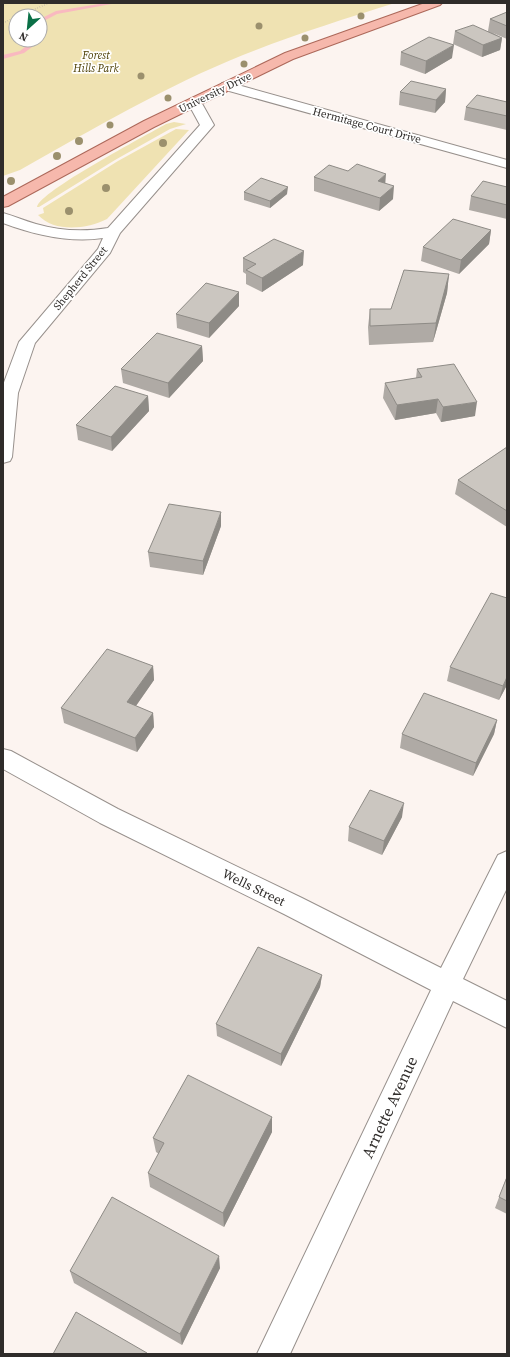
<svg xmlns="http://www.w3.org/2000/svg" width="510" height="1357" font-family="'Source Serif 4',serif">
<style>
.green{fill:#efe2b2;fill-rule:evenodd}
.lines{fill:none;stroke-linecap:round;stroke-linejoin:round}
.stream{fill:#f9b9c0;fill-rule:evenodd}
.street-casing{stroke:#97908c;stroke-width:2}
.primary-casing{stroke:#ac685a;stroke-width:2}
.path{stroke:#aea8a5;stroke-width:1.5;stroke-dasharray:0.5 2;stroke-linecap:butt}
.street{fill:#fff;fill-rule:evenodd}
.primary{fill:#f6b8ac;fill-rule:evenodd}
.tree{fill:#9b906d}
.wall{fill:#afaaa5}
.shaded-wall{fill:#8e8b86}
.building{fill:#cbc6c0;stroke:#8e8b86}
.labels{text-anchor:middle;stroke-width:3.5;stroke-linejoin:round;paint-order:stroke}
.far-park-label{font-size:11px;font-style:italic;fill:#4b3e02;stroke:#fff}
.far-street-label{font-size:11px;fill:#2f2c2a;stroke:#fff}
.street-label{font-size:13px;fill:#2f2c2a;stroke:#fff}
.near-street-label{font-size:16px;fill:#2f2c2a;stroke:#fff}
</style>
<rect width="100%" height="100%" fill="#fcf4f0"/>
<path class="green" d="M3 3H395C344 19 293 35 243 55 166 86 93 129 20 170L3 176ZM16 16H40V40H16Z
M174 122 186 124 170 129 115 160 39 207H37C40 191 147 135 166 124Z
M176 129 189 130 107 219C87 229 55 233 38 215L44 213 43 208 118 161Z"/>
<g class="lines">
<path class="stream" d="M105 3H117L57 14 40 23V19L56 11Z
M40 39 41 40 40 41 24 53 3 59V55L20 51 34 40Z"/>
<defs>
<path id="street" d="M227 82 507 160V168L222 89 220 86 222 83Z
M195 99 200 100 214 125 120 233 110 253 35 343 18 393 12 457 10 461 3 463V385L19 342 98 249 103 238C69 243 35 235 3 223V213C14 216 25 221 36 224 60 231 84 232 108 228L200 125 188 103 190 100Z
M3 749 11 751 118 809 302 898 441 968 498 855 507 851V888L463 979 507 1001V1028L453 1001 290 1354H257L431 990 284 914 100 823 3 769Z"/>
<path id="primary" d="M425 3H442L440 5 293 59 154 127 8 206 3 207V197L144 121 285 53Z"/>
</defs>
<use href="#street" class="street-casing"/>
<use href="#primary" class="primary-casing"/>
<path class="path" d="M19 16 49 3
M3 23 16 17"/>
<use href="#street" class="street"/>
<use href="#primary" class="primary"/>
</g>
<g class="tree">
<circle cx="361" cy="16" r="3.5"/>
<circle cx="259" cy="26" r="3.5"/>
<circle cx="305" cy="38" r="3.5"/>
<circle cx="244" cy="64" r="3.5"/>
<circle cx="141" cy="76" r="3.5"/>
<circle cx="168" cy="98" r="3.5"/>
<circle cx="110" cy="125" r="3.5"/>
<circle cx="79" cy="141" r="4"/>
<circle cx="163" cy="143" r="4"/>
<circle cx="57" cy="156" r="4"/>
<circle cx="11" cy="181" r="4"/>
<circle cx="106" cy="188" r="4"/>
<circle cx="69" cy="211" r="4"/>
</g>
<path class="wall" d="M507 12V39L493 33 502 38 500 50 482 57 453 44 455 31H488L490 19Z
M401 52 452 58 425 74 400 65Z
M446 89 445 102 435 113 399 105 400 92Z
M507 102V130L464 120 466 107Z
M314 177 385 183 393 199 379 211 314 191Z
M507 187V219L469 210 471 196Z
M244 192 287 194 270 208 244 200Z
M491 230 489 244 459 274 421 261 423 247Z
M243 258 303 265 262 292 246 284V274L243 272Z
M449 274 447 293 433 342 369 345 368 327 370 309H391Z
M239 306 209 338 177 328 176 314Z
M202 346 203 361 169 398 123 383 121 369Z
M417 369 475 416 441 422 436 413 395 420 383 398 385 383 416 378Z
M148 396 149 411 112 451 78 440 76 425Z
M507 447V527L455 494 458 480Z
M221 526 203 575 150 567 148 552Z
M153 666 154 680 136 706 153 713 154 727 137 752 64 723 61 708Z
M450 667 507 685 499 700 447 681Z
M497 720 494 734 473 776 400 748 402 734Z
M402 817 382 855 348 841 349 827Z
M322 975 320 987 281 1066 217 1036 216 1024Z
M272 1117V1132L224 1227 150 1187 148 1173 159 1154 156 1152 153 1138Z
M507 1176V1214L495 1208Z
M220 1268 182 1345 74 1283 70 1271Z"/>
<path class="shaded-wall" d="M502 38 500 50 482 57 483 45Z
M454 45 452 58 425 74 426 61Z
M446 89 445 102 435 113 436 100Z
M386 174 385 187 378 181Z
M394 186 393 199 379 211 380 198Z
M288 187 287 194 270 208V201Z
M491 230 489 244 459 274 461 260Z
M304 251 303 265 262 292V278Z
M449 274 447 293 433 342 436 323Z
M239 292V306L209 338V323Z
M202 346 203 361 169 398 168 383Z
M148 396 149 411 112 451 111 437Z
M438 399 436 413 395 420 397 405Z
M477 402 475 416 441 422 443 407Z
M221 512V526L203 575V561Z
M153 666 154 680 128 717 127 702Z
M507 677V685L499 700 503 686Z
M153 713 154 727 137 752 135 738Z
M497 720 494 734 473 776 476 763Z
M404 803 402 817 382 855 384 841Z
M322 975 320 987 281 1066V1054Z
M272 1117V1132L224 1227 223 1213Z
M219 1256 220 1268 182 1345 180 1334Z"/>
<path class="building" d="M507 12V26L490 19Z
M473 25 502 38 483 45 455 31Z
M429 37 454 45 426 61 401 52Z
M411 81 446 89 436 100 400 92Z
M477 95 507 102V116L466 107Z
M357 164 386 174 378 181 394 186 380 198 314 177 329 165 348 171Z
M261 178 288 187 270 201 244 192Z
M483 181 507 187V205L471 196Z
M453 219 491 230 461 260 423 247Z
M274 239 304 251 262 278 246 270 256 264 243 258Z
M404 270 449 274 436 323 370 326V309H391Z
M206 283 239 292 209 323 176 314Z
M157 333 202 346 168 383 121 369Z
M454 364 477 402 443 407 438 399 397 405 385 383 422 377 417 369Z
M115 386 148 396 111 437 76 425Z
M507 447V511L458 480Z
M169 504 221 512 203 561 148 552Z
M491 593 507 598V677L503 686 450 667Z
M107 649 153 666 127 702 153 713 135 738 61 708Z
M424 693 497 720 476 763 402 734Z
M370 790 404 803 384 841 349 827Z
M258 947 322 975 281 1054 216 1024Z
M188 1075 272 1117 223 1213 148 1173 164 1143 153 1138Z
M507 1177V1201L499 1197Z
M112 1197 219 1256 180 1334 70 1271Z
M76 1312 147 1353 146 1354H53Z"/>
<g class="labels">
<g class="far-park-label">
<text x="96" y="59">Forest<tspan x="96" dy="13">Hills Park</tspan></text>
</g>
<g class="far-street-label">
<text transform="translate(215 92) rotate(-26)" y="4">University Drive</text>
<text transform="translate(367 125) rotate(15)" y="4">Hermitage Court Drive</text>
<text transform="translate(80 278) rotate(-51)" y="4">Shepherd Street</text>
</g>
<g class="street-label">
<text transform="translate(254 887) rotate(26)" y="5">Wells Street</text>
</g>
<g class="near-street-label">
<text transform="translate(389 1107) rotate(-65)" y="6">Arnette Avenue</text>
</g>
</g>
<rect width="510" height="1357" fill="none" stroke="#2f2c2a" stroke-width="8"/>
<g transform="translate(28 28) rotate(207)"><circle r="19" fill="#ffffff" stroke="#acabaa"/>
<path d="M0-3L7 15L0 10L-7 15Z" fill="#0a7047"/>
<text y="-6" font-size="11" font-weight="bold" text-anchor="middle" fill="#2f2c2a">N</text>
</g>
</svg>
